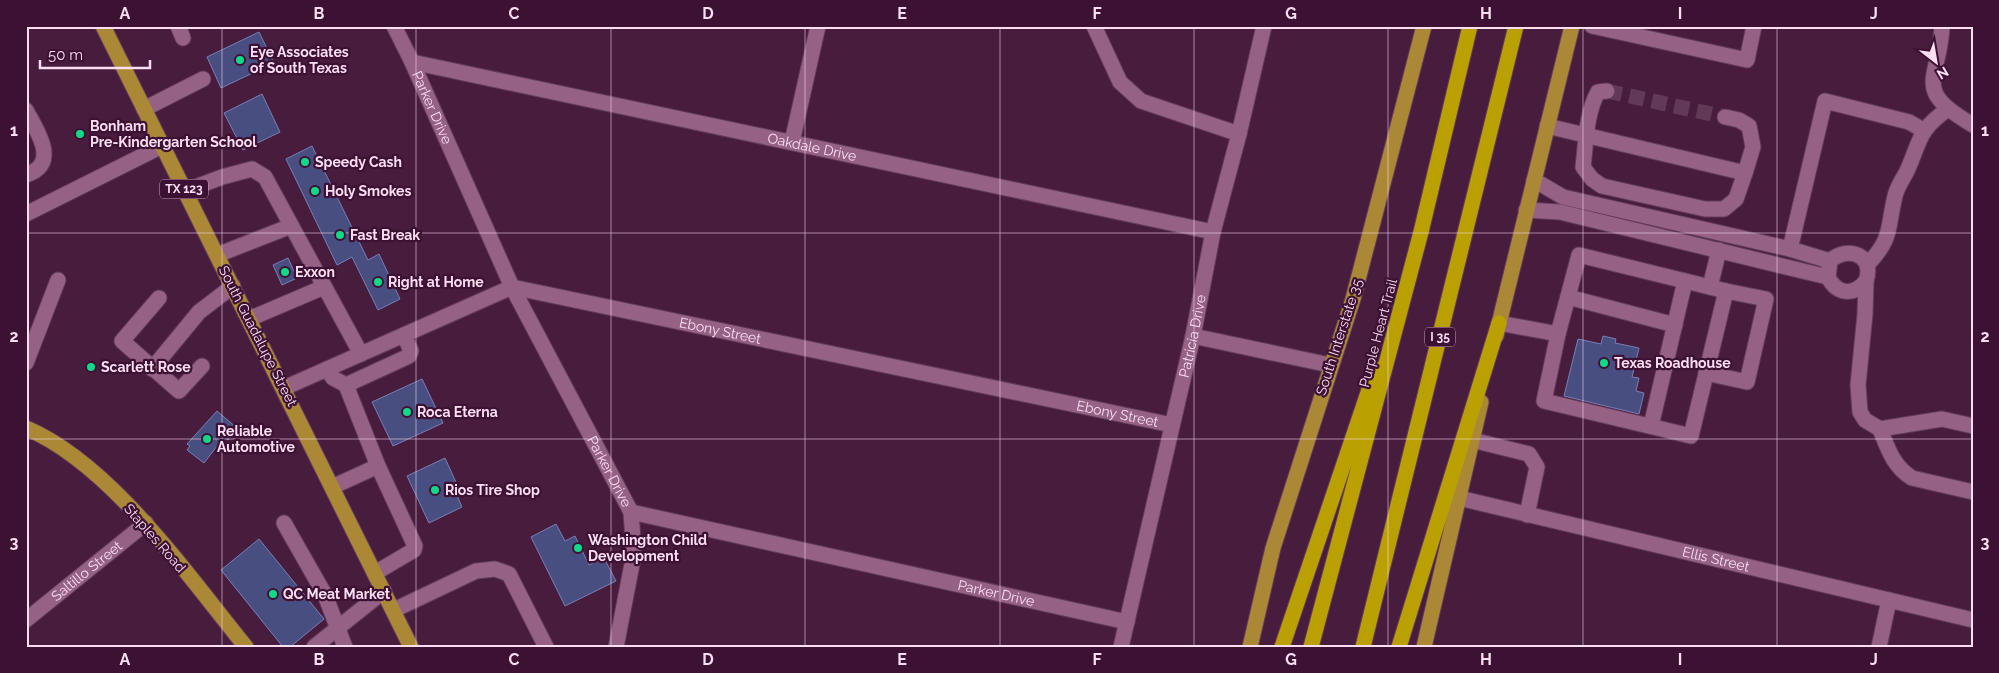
<svg xmlns="http://www.w3.org/2000/svg" width="1999" height="673" font-family="Raleway,sans-serif">
<style>
.building{fill:#494e81;stroke:#787fb6}
.lines{fill:none;stroke-linecap:round;stroke-linejoin:round}
.minor-tunnel{stroke:#633958;stroke-width:15;stroke-dasharray:15 8;stroke-linecap:butt}
.minor-casing{stroke:#633c5a;stroke-width:17}
.major-casing{stroke:#633c5a;stroke-width:17}
.highway-casing{stroke:#633c5a;stroke-width:17}
.minor{stroke:#956286;stroke-width:15}
.major{stroke:#ab8836;stroke-width:15}
.highway{stroke:#baa101;stroke-width:15}
.grid{fill:none;stroke:#fbdef2;stroke-width:1;stroke-opacity:0.55}
.poi-dot{fill:#11d98a;stroke:#3d1133;stroke-width:2}
.labels{text-anchor:middle;stroke-width:4.5;stroke-linejoin:round;paint-order:stroke}
.shield{fill:#3d1133;stroke:#c2a0b9;stroke-width:1}
.shield-label{font-size:12px;font-weight:bold;fill:#fbdef2}
.poi-label{font-size:14px;font-weight:bold;fill:#fbdef2;stroke:#3d1133;text-anchor:start}
.street-label{font-size:14px;fill:#fbdef2;stroke:#3d1133}
.neatline{fill:none;stroke:#fbdef2;stroke-width:2}
.grid-label{font-size:16px;text-anchor:middle;font-weight:bold;fill:#fbdef2}
</style>
<rect width="100%" height="100%" fill="#481c3d"/>
<path class="building" d="M259 32 274 63 221 88 207 57Z
M262 94 280 132 243 150 224 113Z
M312 146 368 260 379 254 400 299 378 310 352 257 337 265 286 159Z
M288 258 297 278 282 285 273 265Z
M1603 336 1616 339 1615 343 1639 348 1632 377 1639 378 1636 391 1644 393 1639 414 1564 396 1578 339 1601 344Z
M422 379 443 423 393 446 372 402Z
M217 411 237 428 228 440 224 437 204 463 187 450 190 446 187 444Z
M445 458 459 489 455 491 462 507 429 523 407 476Z
M556 524 565 541 575 536 589 565 604 558 616 581 565 606 531 537Z
M259 539 324 619 290 647H283L221 570Z"/>
<g class="lines">
<path class="minor-tunnel" d="M1607 91 1725 117"/>
<defs>
<g id="minor">
<path d="M178 26 183 38"/>
<path id="s1" d="M394 26 412 62 512 287 631 512 634 554 616 647"/>
<path d="M1094 26 1120 82 1141 101 1239 134"/>
<path d="M1592 26 1747 60 1754 26"/>
<path d="M1942 26C1940 80 1910 89 1973 125"/>
<path id="s2" d="M412 62 1213 232"/>
<path d="M1607 91 1598 92C1586 113 1586 143 1583 167L1592 179 1602 186 1705 209H1724L1736 199 1745 173 1753 147 1749 126 1739 120 1725 117"/>
<path d="M144 109 203 79"/>
<path d="M26 110C36 130 61 163 26 175"/>
<path d="M1547 126 1745 173"/>
<path d="M792 142 818 26"/>
<path d="M1534 180 1563 197 1790 249 1830 261"/>
<path d="M185 191 222 177 252 169 265 177 361 354"/>
<path d="M1526 210 1560 212 1807 272 1828 277C1837 295 1854 296 1866 281 1875 255 1848 245 1830 261L1828 277"/>
<path d="M26 214 162 146"/>
<path d="M1790 249 1825 101 1909 122 1923 130"/>
<path d="M217 255 291 226"/>
<path d="M1579 255 1726 291 1691 436 1544 401 1558 334Z"/>
<path d="M1867 265C1893 238 1887 229 1895 196 1897 187 1903 179 1907 171 1921 140 1917 131 1948 109"/>
<path d="M1866 281 1865 314 1858 385 1860 412 1865 420 1880 429 1942 419 1973 426"/>
<path d="M1710 287 1719 250"/>
<path d="M1568 297 1675 325"/>
<path d="M159 298 122 341 179 391 202 366"/>
<path d="M249 319 324 287"/>
<path d="M1499 323 1558 334"/>
<path d="M1193 336 1330 365"/>
<path d="M26 363 58 280"/>
<path d="M152 369 199 312 233 286"/>
<path d="M327 369 333 378 346 385 378 466 415 546 414 550 375 573"/>
<path d="M1706 373 1747 382 1766 299 1726 291"/>
<path d="M346 385 409 356 411 351 404 335"/>
<path id="s3" d="M284 388 512 287 1172 425"/>
<path d="M1651 426 1685 281"/>
<path d="M1880 429C1888 449 1893 466 1912 478L1973 492"/>
<path d="M1472 440 1529 454 1537 467 1527 515"/>
<path d="M332 487 378 466"/>
<path id="s4" d="M1459 498 1973 620"/>
<path id="s5" d="M631 512 1127 622"/>
<path d="M284 523 325 595 345 647"/>
<path d="M394 610 476 571 495 569 509 574 546 647"/>
<path id="s6" d="M26 620 146 523"/>
<path d="M314 647 384 591"/>
<path id="s7" d="M1121 647 1193 336 1213 232 1239 134 1264 26"/>
<path d="M1879 647 1889 600"/>
</g>
<path id="major" d="M103 26 411 647
M1496 336 1572 26
M26 428C111 464 188 576 246 647
M1250 647 1273 548 1353 299 1424 26
M1424 647 1481 402"/>
<path id="highway" d="M1282 647 1376 369
M1311 647 1421 232 1470 26
M1363 647 1516 26
M1399 647 1499 323"/>
</defs>
<use href="#minor" class="minor-casing"/>
<use href="#major" class="major-casing"/>
<use href="#highway" class="highway-casing"/>
<use href="#minor" class="minor"/>
<use href="#major" class="major"/>
<use href="#highway" class="highway"/>
</g>
<path class="grid" d="M222 26V647M416 26V647M611 26V647M805 26V647M1000 26V647M1194 26V647M1388 26V647M1583 26V647M1777 26V647M26 233H1973M26 439H1973"/>
<g class="poi-dot">
<circle cx="240" cy="60" r="5"/>
<circle cx="80" cy="134" r="5"/>
<circle cx="305" cy="162" r="5"/>
<circle cx="315" cy="191" r="5"/>
<circle cx="340" cy="235" r="5"/>
<circle cx="285" cy="272" r="5"/>
<circle cx="378" cy="282" r="5"/>
<circle cx="1604" cy="363" r="5"/>
<circle cx="91" cy="367" r="5"/>
<circle cx="407" cy="412" r="5"/>
<circle cx="207" cy="439" r="5"/>
<circle cx="435" cy="490" r="5"/>
<circle cx="578" cy="548" r="5"/>
<circle cx="273" cy="594" r="5"/>
</g>
<g class="labels">
<g class="shield">
<rect x="160" y="179.5" width="48" height="19" rx="4"/>
<rect x="1425" y="327.5" width="30" height="19" rx="4"/>
</g>
<g class="shield-label">
<text x="184" y="193">TX 123</text>
<text x="1440" y="341">I 35</text>
</g>
<g class="poi-label">
<text x="250" y="57">Eye Associates<tspan x="250" dy="16">of South Texas</tspan></text>
<text x="90" y="131">Bonham<tspan x="90" dy="16">Pre-Kindergarten School</tspan></text>
<text x="315" y="167">Speedy Cash</text>
<text x="325" y="196">Holy Smokes</text>
<text x="350" y="240">Fast Break</text>
<text x="295" y="277">Exxon</text>
<text x="388" y="287">Right at Home</text>
<text x="1614" y="368">Texas Roadhouse</text>
<text x="101" y="372">Scarlett Rose</text>
<text x="417" y="417">Roca Eterna</text>
<text x="217" y="436">Reliable<tspan x="217" dy="16">Automotive</tspan></text>
<text x="445" y="495">Rios Tire Shop</text>
<text x="588" y="545">Washington Child<tspan x="588" dy="16">Development</tspan></text>
<text x="283" y="599">QC Meat Market</text>
</g>
<g class="street-label">
<text dy="5" stroke="none"><textPath href="#s1" startOffset="90">Parker Drive</textPath></text>
<text dy="5" stroke="none"><textPath href="#s2" startOffset="409">Oakdale Drive</textPath></text>
<text dy="5" stroke="none"><textPath href="#s3" startOffset="462">Ebony Street</textPath></text>
<text transform="translate(1378 333) rotate(-75)" y="5">Purple Heart Trail</text>
<text transform="translate(258 336) rotate(63)" y="5">South Guadalupe Street</text>
<text dy="5" stroke="none"><textPath href="#s7" startOffset="319">Patricia Drive</textPath></text>
<text transform="translate(1339 337) rotate(-72)" y="5">South Interstate 35</text>
<text dy="5" stroke="none"><textPath href="#s3" startOffset="868">Ebony Street</textPath></text>
<text dy="5" stroke="none"><textPath href="#s1" startOffset="495">Parker Drive</textPath></text>
<text transform="translate(155 538) rotate(49)" y="5">Staples Road</text>
<text dy="5" stroke="none"><textPath href="#s4" startOffset="264">Ellis Street</textPath></text>
<text dy="5" stroke="none"><textPath href="#s6" startOffset="78">Saltillo Street</textPath></text>
<text dy="5" stroke="none"><textPath href="#s5" startOffset="374">Parker Drive</textPath></text>
</g>
</g>
<rect width="1999" height="673" fill="none" stroke="#3d1133" stroke-width="55"/>
<g transform="translate(1936 62) rotate(149)" stroke="#3d1133" stroke-width="4" paint-order="stroke">
<path d="M0-4L9 19L0 12L-9 19Z" fill="#fbdef2"/>
<text y="-8" font-size="14" font-weight="bold" text-anchor="middle" fill="#fbdef2">N</text>
</g>
<path d="M40 60v8h110v-8" fill="none" stroke="#fbdef2" stroke-width="2.5"/>
<text x="48" y="60" font-size="15" fill="#fbdef2" stroke="#3d1133" stroke-width="4" paint-order="stroke">50 m</text>
<rect x="28" y="28" width="1944" height="618" class="neatline"/>
<g class="grid-label">
<text x="125" y="19">A</text>
<text x="319" y="19">B</text>
<text x="514" y="19">C</text>
<text x="708" y="19">D</text>
<text x="902" y="19">E</text>
<text x="1097" y="19">F</text>
<text x="1291" y="19">G</text>
<text x="1486" y="19">H</text>
<text x="1680" y="19">I</text>
<text x="1874" y="19">J</text>
<text x="14" y="136">1</text>
<text x="1985" y="136">1</text>
<text x="14" y="342">2</text>
<text x="1985" y="342">2</text>
<text x="14" y="548">3</text>
<text x="1985" y="548">3</text>
<text x="125" y="665">A</text>
<text x="319" y="665">B</text>
<text x="514" y="665">C</text>
<text x="708" y="665">D</text>
<text x="902" y="665">E</text>
<text x="1097" y="665">F</text>
<text x="1291" y="665">G</text>
<text x="1486" y="665">H</text>
<text x="1680" y="665">I</text>
<text x="1874" y="665">J</text>
</g>
</svg>
